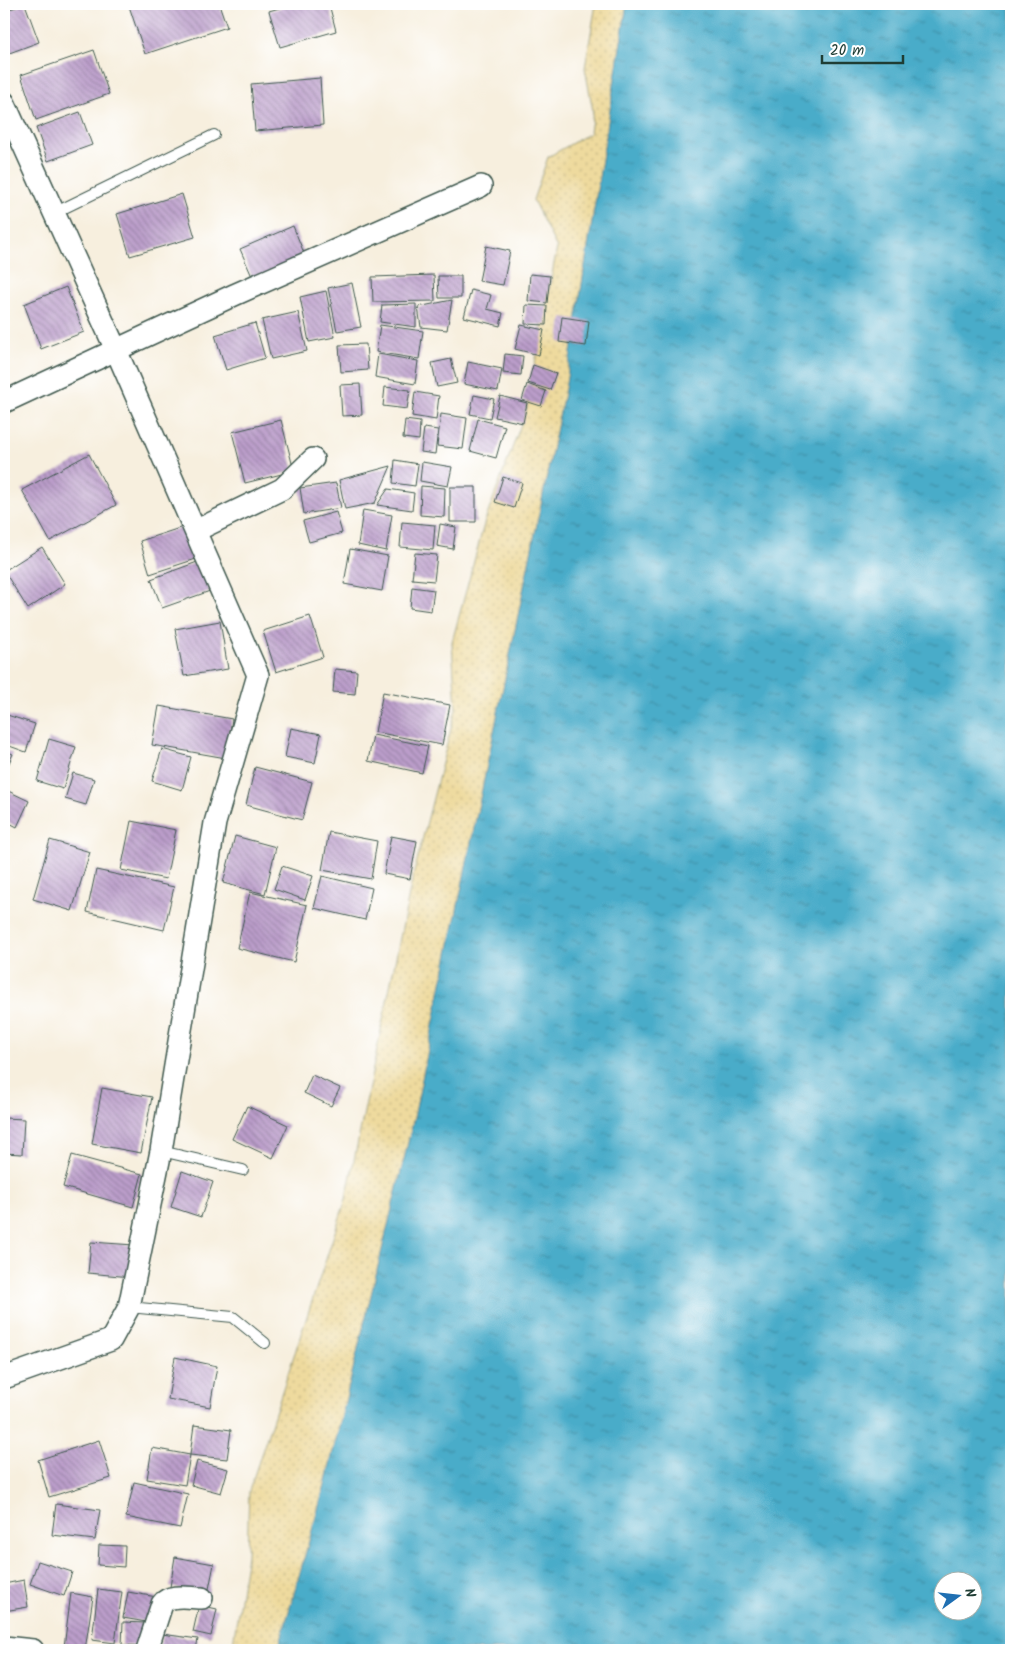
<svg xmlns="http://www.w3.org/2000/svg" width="1015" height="1654" font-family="Kalam,sans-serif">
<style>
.sand{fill:url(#sand-dots);stroke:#868c69}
.water{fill:url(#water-ripples);stroke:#34747e;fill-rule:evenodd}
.building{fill:url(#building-back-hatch)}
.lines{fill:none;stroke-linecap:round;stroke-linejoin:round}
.lane-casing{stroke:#3f584e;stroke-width:12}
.street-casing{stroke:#3f584e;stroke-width:24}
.lane{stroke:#fff;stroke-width:10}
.street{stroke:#fff;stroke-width:21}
</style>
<defs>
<pattern id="sand-dots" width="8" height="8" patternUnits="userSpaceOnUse" patternTransform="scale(1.25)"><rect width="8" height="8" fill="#eeda9e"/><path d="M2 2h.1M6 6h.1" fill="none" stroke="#ccbc89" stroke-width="1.8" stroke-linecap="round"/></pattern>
<pattern id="water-ripples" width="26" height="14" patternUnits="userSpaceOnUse" patternTransform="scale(1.25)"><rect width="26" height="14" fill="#4aacc9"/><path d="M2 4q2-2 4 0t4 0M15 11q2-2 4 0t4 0" fill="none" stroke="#3d8da4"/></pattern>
<pattern id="building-back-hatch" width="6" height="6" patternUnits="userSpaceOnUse" patternTransform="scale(1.25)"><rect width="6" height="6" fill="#bb9dca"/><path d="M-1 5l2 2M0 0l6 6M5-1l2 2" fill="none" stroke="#9781a5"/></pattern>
</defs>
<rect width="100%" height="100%" fill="#fff"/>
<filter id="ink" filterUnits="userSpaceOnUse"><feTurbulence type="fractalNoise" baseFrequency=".02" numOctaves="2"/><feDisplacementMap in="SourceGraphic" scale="10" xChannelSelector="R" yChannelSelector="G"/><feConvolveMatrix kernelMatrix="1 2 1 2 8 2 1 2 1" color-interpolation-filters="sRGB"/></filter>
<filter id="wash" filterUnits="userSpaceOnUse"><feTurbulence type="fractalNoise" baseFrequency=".0096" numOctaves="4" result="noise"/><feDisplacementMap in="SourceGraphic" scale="20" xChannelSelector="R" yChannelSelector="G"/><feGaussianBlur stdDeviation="1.12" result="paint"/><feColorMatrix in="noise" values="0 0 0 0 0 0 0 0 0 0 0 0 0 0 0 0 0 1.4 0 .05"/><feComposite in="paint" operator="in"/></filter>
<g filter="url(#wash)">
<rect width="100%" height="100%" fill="#f7efde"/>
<path class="sand" d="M596 4H627L566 384 414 1118 325 1485 278 1650H232L247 1555 249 1491 346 1199 412 880 456 709 452 642 485 521 526 411 557 248 533 200 548 157 590 133 593 111 585 68Z"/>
<path class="water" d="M627 4H1011V1650H278L325 1485 414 1118 566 384ZM942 1582H972V1612H942Z"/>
<g id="blocks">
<path class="building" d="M25 4 39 42 4 55V11Z
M137 4H219L227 27 145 54 129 6Z
M293 4H329L336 31 280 47 269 11Z
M94 50 109 94 36 120 21 75Z
M320 78 323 125 255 131 251 84Z
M80 112 92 145 48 161 36 128Z
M182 194 195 237 130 256 117 214Z
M293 226 306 258 254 281 240 249Z
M486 246 510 251 503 285 479 281Z
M530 274 550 276 547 303 528 301Z
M434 275 435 301 373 302 372 277Z
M438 276H461V298H439Z
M352 283 361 327 337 331 328 288Z
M66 287 84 332 41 349 24 304Z
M471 290 491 295 487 309 503 313 500 326 464 317Z
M326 291 335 337 309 342 300 297Z
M452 300 447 330 421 327 418 307Z
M416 304V327L380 322 382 305Z
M526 305 547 306 546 325 525 324Z
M298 312 307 351 271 359 262 320Z
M562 317 589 321 586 346 559 342Z
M255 323 265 358 226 370 215 335Z
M380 325 423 331 419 359 376 352Z
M521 325 544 330 539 355 515 349Z
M366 344 368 370 341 372 339 345Z
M378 354 418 361 415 384 375 377Z
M505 354 523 356 521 375 503 373Z
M451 359 457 383 437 387 432 363Z
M468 362 502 369 498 391 464 384Z
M533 365 556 373 550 390 528 383Z
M360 384 362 415 342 416 340 385Z
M527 384 546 391 541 406 522 400Z
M385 387 410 390 407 409 383 406Z
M415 392 439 396 436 420 412 416Z
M474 395 494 399 490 418 470 414Z
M500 396 527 403 523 423 495 417Z
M441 414 467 418 463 449 437 446Z
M478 419 505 426 496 458 470 451Z
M281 420 294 471 245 483 232 432Z
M405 420 420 422 419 440 403 438Z
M424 428 438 430 435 454 421 452Z
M89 454 116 505 50 541 22 490Z
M395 460 418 464 415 486 393 483Z
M422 462 452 467 448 486 420 481Z
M391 466 375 503 345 509 339 480Z
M503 477 522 483 514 508 495 502Z
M336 483 341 508 304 514 300 488Z
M421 486 445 488 444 517 420 515Z
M450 487H476V522H450Z
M388 489 414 493 412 510 377 505Z
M363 510 392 515 386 551 358 545Z
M336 512 342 533 309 542 303 521Z
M402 522 435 525 433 550 400 547Z
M440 524 456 527 453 549 437 546Z
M186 526 196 559 150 574 140 541Z
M42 547 65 584 28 609 4 571Z
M350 549 388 556 382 591 344 584Z
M415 553 437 555 434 581 412 579Z
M200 561 210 591 162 608 151 579Z
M412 587 434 590 431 611 410 608Z
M310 616 323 657 276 672 263 631Z
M220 621 228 669 184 676 175 629Z
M335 669 357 671 355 694 333 692Z
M383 692 450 705 442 745 375 732Z
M159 706 232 719 226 758 152 745Z
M4 714 35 724 26 752 4 744Z
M291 728 321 734 315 763 285 757Z
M373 735 428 746 422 773 368 761Z
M49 739 76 747 63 789 37 781Z
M162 749 191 757 182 790 152 781Z
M4 750 13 754 4 774Z
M255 767 312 782 302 820 246 805Z
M73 773 94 779 86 805 65 799Z
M4 789 29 801 17 827 4 820Z
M131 821 176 830 166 879 121 870Z
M329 832 377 841 371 879 322 870Z
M235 836 276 847 265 894 223 883Z
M391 836 417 841 410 879 384 874Z
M50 840 90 852 72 911 33 899Z
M282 866 313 876 305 900 274 889Z
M96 870 174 887 164 930 87 912Z
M322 876 372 888 365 920 314 908Z
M250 892 307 905 294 962 237 948Z
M312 1075 340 1088 331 1106 304 1093Z
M102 1088 152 1097 141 1153 92 1144Z
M247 1106 288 1125 273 1158 232 1139Z
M4 1118 24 1119 22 1154 4 1153Z
M72 1155 142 1174 133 1207 63 1187Z
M182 1171 213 1182 201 1217 171 1207Z
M91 1242 134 1245 131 1277 88 1273Z
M175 1357 217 1366 210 1407 168 1399Z
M194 1425 231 1430 227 1459 190 1455Z
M99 1440 111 1478 49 1497 38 1460Z
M152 1448 190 1455 185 1485 147 1479Z
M197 1461 228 1469 221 1493 191 1485Z
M134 1482 188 1494 180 1528 126 1517Z
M56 1504 100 1510 95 1540 52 1535Z
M99 1545 125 1546 124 1567 98 1565Z
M175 1557 214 1564 208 1594 170 1587Z
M38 1561 72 1572 64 1596 30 1584Z
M24 1580 28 1607 4 1611V1584Z
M98 1589 122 1592 115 1643 92 1640Z
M128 1592 157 1597 152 1623 123 1618Z
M71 1593 93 1597 85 1650 64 1647Z
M199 1605 217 1609 211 1636 193 1632Z
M123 1622 145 1623 144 1646 122 1645Z
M162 1634 198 1639 196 1650H159Z"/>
</g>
</g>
<g filter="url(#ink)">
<use href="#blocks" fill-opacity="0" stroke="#3f584e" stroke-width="1"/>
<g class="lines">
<defs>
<path id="lane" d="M54 213 214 135
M161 1151 243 1170
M129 1307 233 1317 265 1343"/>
<path id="street" d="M4 102 116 350 258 675 215 823 161 1151 129 1307 111 1340 4 1378
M4 402 234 295 481 186
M195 531 282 489 313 459
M4 1647 33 1650
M147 1650 162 1604C170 1593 189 1598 202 1598"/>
</defs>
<use href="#lane" class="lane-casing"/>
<use href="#street" class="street-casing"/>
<use href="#lane" class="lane"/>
<use href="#street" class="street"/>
</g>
</g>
<rect width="1015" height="1654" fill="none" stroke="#fff" stroke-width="20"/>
<g transform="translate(958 1596) rotate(75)"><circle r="24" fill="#ffffff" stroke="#a5b1ae"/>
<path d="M0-4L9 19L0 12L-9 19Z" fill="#1f6fb2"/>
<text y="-8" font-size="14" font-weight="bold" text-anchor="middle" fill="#1f3d34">N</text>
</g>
<path d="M822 55v8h81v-8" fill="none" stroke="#1f3d34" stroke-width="2.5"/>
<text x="830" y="55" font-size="15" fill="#1f3d34" stroke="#ffffff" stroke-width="4" paint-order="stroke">20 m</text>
</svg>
